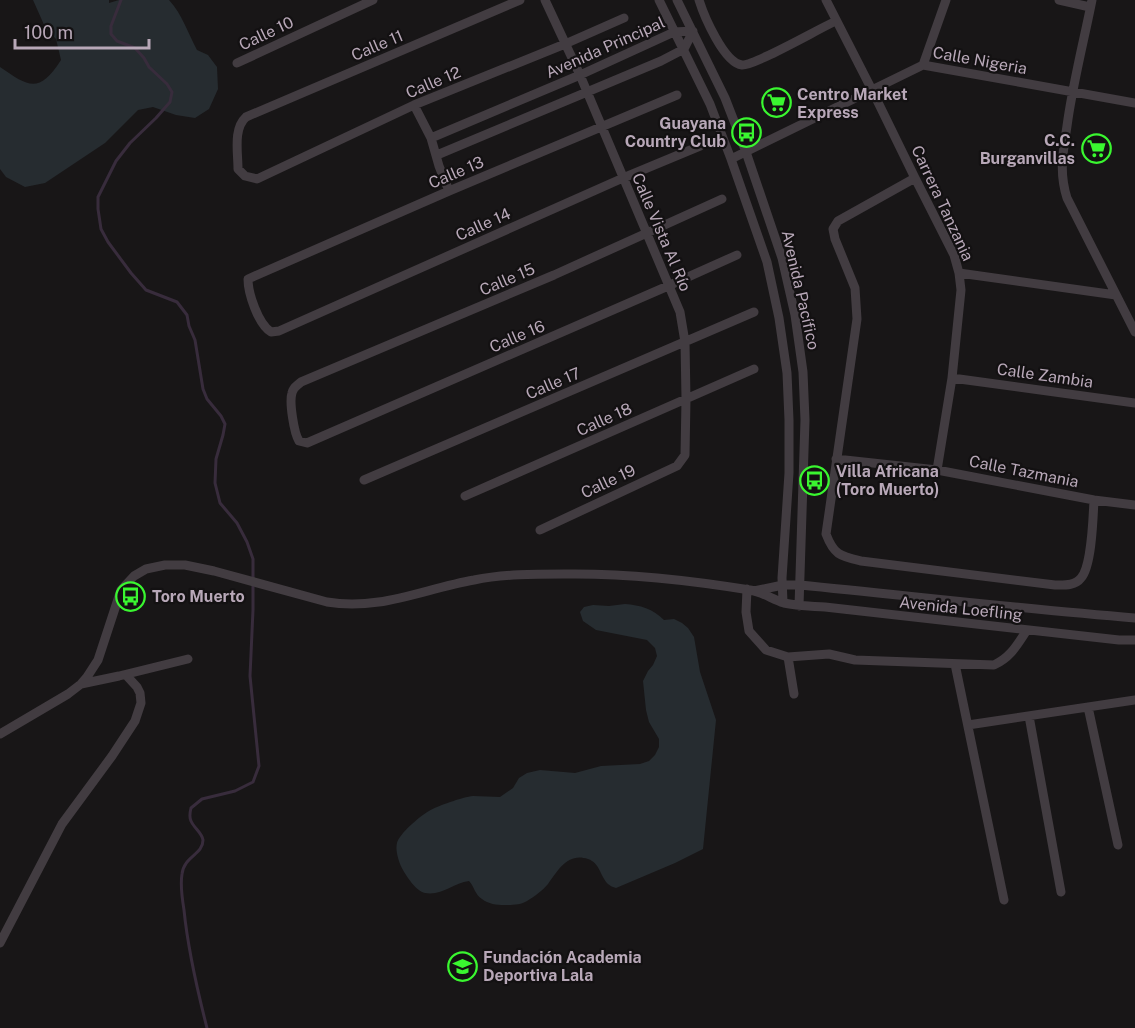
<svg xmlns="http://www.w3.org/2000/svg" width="1135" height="1028" font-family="'Public Sans',sans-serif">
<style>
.green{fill:#262c30}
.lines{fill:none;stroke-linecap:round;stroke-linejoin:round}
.stream{stroke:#382c3c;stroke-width:3}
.minor{stroke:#423c41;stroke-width:9}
.labels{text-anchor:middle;stroke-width:4.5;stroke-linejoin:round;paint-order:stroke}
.street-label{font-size:16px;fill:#b8a8b8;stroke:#131112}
.poi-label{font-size:16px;font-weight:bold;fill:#b8a8b8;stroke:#131112;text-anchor:start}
</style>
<rect width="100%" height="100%" fill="#181617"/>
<path class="green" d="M33 0H109V3L119 0H169C182 14 188 33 197 50L208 55 217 67 218 89 209 109 195 118 176 115 153 107 138 110 105 143 45 183 25 187 6 177 0 169V67C29 87 39 94 61 60L56 39 45 27Z
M625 604C640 605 653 609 664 620L674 619 682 623 688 628 694 637 700 672 716 720 703 849 675 863 616 888C613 887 610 886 608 884 600 876 600 863 588 859 568 852 558 870 548 884 543 890 534 897 527 901 521 905 511 905 504 905 497 905 488 904 482 899 475 895 474 886 469 881 453 883 442 896 425 893 416 891 407 877 403 870 399 863 395 851 397 843 399 834 420 816 429 811 437 806 463 797 473 796 482 796 491 797 500 797L513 788 519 778 527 773 540 770 575 773 601 766 640 764 649 761 655 755 659 747V739L649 722 646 710 643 681 648 671 653 665 657 656 655 648 647 640 596 630 583 621 580 612 584 607 593 605 609 606Z"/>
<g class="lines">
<path class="stream" d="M121 0 111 26V34L117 41 135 48 144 58 149 67 167 84 172 92 170 102 156 118 130 143 116 161 98 197V209L101 229 108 242 131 273 146 290 177 302 187 315 189 326 195 340 203 389 207 399 221 416 225 424 223 435 216 459 215 483 220 503 237 523 247 542 253 559V610L250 676 259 766 253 782 235 791 202 799 191 808C190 812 189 817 191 821 194 828 202 833 203 840 203 855 184 856 182 874 180 886 182 898 184 910 188 950 197 989 207 1028"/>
<path class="minor" d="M520 0 246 117C233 129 238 152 238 169L245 176 257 179 414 105 565 44 624 18
M659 0 710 104 731 159 767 262 779 318 787 373 789 420V473L782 578 783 602
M677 0 725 98 746 152 782 258 795 315 803 372 805 420 799 606
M699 0C704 16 724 63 742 65 754 66 820 28 836 21
M826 0 872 90 915 178 954 255 959 273 961 290 952 378 937 470
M1059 0 1090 7
M1092 0C1084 40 1074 79 1068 119 1064 149 1058 169 1067 198L1135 332
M237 63 373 0
M923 65 946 0
M677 95 449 191 248 279C248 293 258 324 271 332L279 331 623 178 700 146
M414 105 431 138 439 166 449 191
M431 138 580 75 674 32 693 31 684 49 661 61 437 155
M731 159 923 65 1135 103
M915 178 838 221 833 229 835 239 855 288 857 319 826 534C834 555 840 556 861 561L1055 585C1064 585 1075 586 1081 578 1092 566 1093 517 1094 500
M722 199 554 275 301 382C297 386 293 387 292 393 289 402 294 433 299 441L307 443 668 286 737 255
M959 273 1116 295
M952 378 1135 403
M836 459 937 470 1094 500 1135 505
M364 480 754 312
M465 496 754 369
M540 530 677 466 685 455 686 399 685 342 680 312 580 75 545 0
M747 589 746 612 749 631 766 650 788 657 794 694
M754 591 783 585H800C912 596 1023 609 1135 618
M788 657 829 654 855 660 994 665C1011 657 1017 645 1027 630
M955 664 1004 900
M81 684 119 676 188 659
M1088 707 1118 845
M1029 716 1061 892
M968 725 1135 700
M0 734 68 694 81 684 87 677 98 660 121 590 134 576 146 569 165 565H185L214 571 327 602C379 611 423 589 474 580 504 574 534 574 564 574 626 573 689 580 750 590 762 592 772 599 784 603 797 606 811 606 825 607L1119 640H1135
M0 943 62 824 112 756 135 721 141 703 140 693 137 687 126 675"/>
</g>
<defs>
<symbol id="supermarket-ring" viewBox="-11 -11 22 22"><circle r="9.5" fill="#131112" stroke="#3af630" stroke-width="1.5"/><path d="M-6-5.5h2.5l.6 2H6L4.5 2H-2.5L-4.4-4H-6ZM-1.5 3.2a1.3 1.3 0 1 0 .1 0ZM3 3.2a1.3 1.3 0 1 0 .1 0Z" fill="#3af630"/></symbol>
<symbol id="bus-ring" viewBox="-11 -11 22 22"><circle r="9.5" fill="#131112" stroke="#3af630" stroke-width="1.5"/><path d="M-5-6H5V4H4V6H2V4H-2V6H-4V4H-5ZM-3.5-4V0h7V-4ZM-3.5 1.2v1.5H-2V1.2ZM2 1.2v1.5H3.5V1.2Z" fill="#3af630"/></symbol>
<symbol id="university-ring" viewBox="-11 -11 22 22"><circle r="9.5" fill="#131112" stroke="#3af630" stroke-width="1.5"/><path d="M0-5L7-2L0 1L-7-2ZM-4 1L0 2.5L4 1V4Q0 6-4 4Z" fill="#3af630"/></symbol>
</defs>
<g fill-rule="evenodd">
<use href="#supermarket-ring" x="760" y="86" width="33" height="33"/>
<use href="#bus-ring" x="730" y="116" width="33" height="33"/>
<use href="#supermarket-ring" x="1080" y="132" width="33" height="33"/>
<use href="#bus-ring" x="798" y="464" width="33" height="33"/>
<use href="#bus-ring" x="114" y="580" width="33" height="33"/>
<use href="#university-ring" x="446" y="950" width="33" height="33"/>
</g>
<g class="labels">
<g class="street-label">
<text transform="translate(266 33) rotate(-25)" y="6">Calle 10</text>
<text transform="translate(377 45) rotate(-23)" y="6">Calle 11</text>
<text transform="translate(605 47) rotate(-24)" y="6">Avenida Principal</text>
<text transform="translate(980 60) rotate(10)" y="6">Calle Nigeria</text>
<text transform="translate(433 82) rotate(-23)" y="6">Calle 12</text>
<text transform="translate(456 172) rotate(-23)" y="6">Calle 13</text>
<text transform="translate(943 203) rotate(65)" y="6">Carrera Tanzania</text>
<text transform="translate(483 224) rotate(-24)" y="6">Calle 14</text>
<text transform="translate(662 232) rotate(67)" y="6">Calle Vista Al Río</text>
<text transform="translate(507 279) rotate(-23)" y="6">Calle 15</text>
<text transform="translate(801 290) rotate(77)" y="6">Avenida Pacífico</text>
<text transform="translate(517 336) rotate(-23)" y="6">Calle 16</text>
<text transform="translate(1045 375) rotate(8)" y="6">Calle Zambia</text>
<text transform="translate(553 383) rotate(-23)" y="6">Calle 17</text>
<text transform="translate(604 419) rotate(-24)" y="6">Calle 18</text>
<text transform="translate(1024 471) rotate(11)" y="6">Calle Tazmania</text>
<text transform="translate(608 481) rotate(-25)" y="6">Calle 19</text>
<text transform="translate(961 608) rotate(6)" y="6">Avenida Loefling</text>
</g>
<g class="poi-label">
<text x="797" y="100">Centro Market<tspan x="797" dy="18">Express</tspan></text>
<text x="726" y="129" text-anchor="end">Guayana<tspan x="726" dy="18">Country Club</tspan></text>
<text x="1075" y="146" text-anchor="end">C.C.<tspan x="1075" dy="18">Burganvillas</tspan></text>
<text x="836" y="477">Villa Africana<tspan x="836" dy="18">(Toro Muerto)</tspan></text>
<text x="152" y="602">Toro Muerto</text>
<text x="483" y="963">Fundación Academia<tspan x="483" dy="18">Deportiva Lala</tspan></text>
</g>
</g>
<path d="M15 39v9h134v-9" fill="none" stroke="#b8a8b8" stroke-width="3"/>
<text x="24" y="39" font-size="18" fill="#b8a8b8" stroke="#131112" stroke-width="4.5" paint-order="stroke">100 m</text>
</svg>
